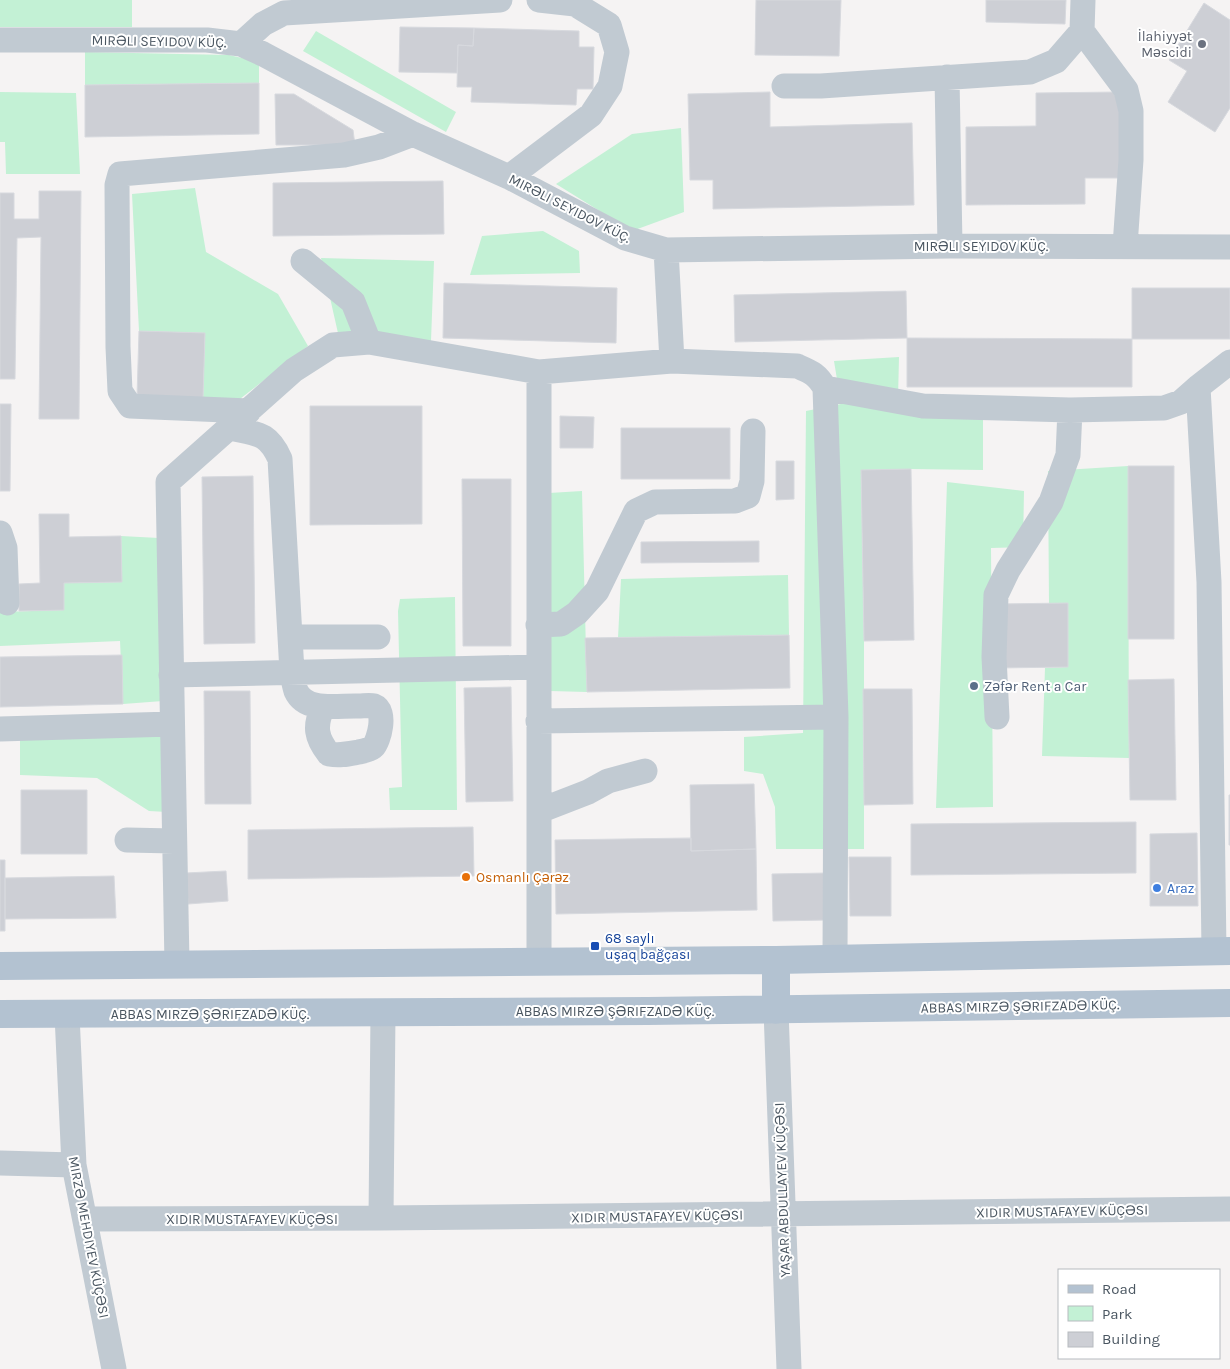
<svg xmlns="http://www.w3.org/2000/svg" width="1230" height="1369" font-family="Karla,sans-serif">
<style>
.green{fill:#c3f1d5}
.building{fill:#cdcfd5;stroke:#d7d9de}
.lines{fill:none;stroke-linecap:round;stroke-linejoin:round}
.minor{stroke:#c1cad2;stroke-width:25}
.major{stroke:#b3c2d1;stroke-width:28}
.worship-dot{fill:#6b7280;stroke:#fff;stroke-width:2}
.service-dot{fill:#5c6f8a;stroke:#fff;stroke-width:2}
.food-dot{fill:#e8710a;stroke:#fff;stroke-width:2}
.shop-dot{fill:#3f7fe0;stroke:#fff;stroke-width:2}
.transit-dot{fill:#1a4fb4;stroke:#fff;stroke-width:2}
.labels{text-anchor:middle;stroke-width:4;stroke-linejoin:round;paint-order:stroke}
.worship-label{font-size:14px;fill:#5b616d;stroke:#fff;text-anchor:end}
.street-label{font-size:14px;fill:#4a5661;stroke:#fff}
.service-label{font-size:14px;fill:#4e5e75;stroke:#fff;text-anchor:start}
.food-label{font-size:14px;fill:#c56008;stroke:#fff;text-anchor:start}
.shop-label{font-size:14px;fill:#366cbe;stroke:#fff;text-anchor:start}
.transit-label{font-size:14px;fill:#164399;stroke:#fff;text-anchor:start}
</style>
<rect width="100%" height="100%" fill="#f5f3f3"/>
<path class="green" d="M0 0H132V27H0Z
M316 31 456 112 446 132 303 51Z
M85 52 229 55 259 62V83L85 85Z
M0 92 76 93 80 174H6L5 142H0Z
M681 128 684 212 632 231 556 184 632 134Z
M195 188 206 252 278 294 308 346 236 402 203 398 205 333 139 331 132 194Z
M543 231 579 251 580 273 470 275 482 236Z
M321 258 434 261 431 341 340 342Z
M899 357 898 399H983V470L911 469 861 470 864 641V849H776L775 807 763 774 744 771V737L803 733 806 411 841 404 834 361Z
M1128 466 1129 758 1042 756 1045 668 1068 667V603L1049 604 1048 471Z
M947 482 1024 491 1023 547 991 548 993 807 936 808Z
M582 491 587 692 550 691 549 493Z
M121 536 159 538 163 701 123 704 120 641 0 646V612L64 610V583L122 582Z
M788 575 789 635 618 638 621 579Z
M455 597 457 810H390L389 788 402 787 398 611 400 599Z
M166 735 167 812 149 811 97 778 20 775V740Z"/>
<path class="building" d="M756 0H841L839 56 755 55Z
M986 0H1066L1065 24 986 22Z
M1204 3 1230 20V108L1215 132 1168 102 1187 71 1169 60Z
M400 27 474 28 473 46 458 45 457 73 399 72Z
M474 28 579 31V47H594L593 89H577L576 105 471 102 472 87H457L458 45 473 46Z
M259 83V134L85 137V85Z
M770 92V127L912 123 914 205 713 209V180H690L688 94Z
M1120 92 1121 178H1085V204L966 205V127L1036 126V93Z
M275 94H294L353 130 355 145H276Z
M443 181 444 234 273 236V183Z
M39 191H81L79 419H39L41 237 17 238 15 379H0V193H14V219H39Z
M444 283 617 288 616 343 443 338Z
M1132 288H1230V339H1132Z
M906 291 907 338 735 342 734 295Z
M139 331 205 333 203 398 137 397Z
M907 338 1132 339V387H907Z
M0 404H11L10 491H0Z
M310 406H422V524L310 525Z
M560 416 594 417 593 448H560Z
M621 428H730V479H621Z
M776 461H794V499L776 500Z
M1128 466H1174V639H1128Z
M911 469 914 640 864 641 861 470Z
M253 476 255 643 204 644 202 477Z
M462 479H511V646H463Z
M39 514H69V537L121 536 122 582 64 583V610L19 611V584L40 583Z
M759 541V562L641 563V542Z
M1068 603V667L997 668 996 604Z
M789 635 790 688 587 692 585 638Z
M122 655 123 704 0 707V657Z
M1174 679 1176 800H1130L1128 680Z
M511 687 513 801 466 802 464 688Z
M863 689H912L913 804 864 805Z
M204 691H250L251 804H205Z
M754 784 756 849 691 851 690 785Z
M21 790H87V854H21Z
M1229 795H1230V845H1229Z
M1136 822V873L911 875V824Z
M473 827 474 876 248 879V830Z
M1197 833 1198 906H1150V834Z
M691 838V851L756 849 757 910 556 914 555 840Z
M849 857H891V916H850Z
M0 860H5V931H0Z
M226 871 228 901 188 904 186 873Z
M827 873 828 920 773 921 772 874Z
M114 876 116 918 5 919V878Z"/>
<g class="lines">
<path class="minor" d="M1082 31 1126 90 1131 111V160L1125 246
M0 40H207L241 44 263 54 413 134 509 177 625 238 666 250 950 246 1230 247
M241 44 263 24 284 13 500 0
M947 77 950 246
M784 86H821L1030 72 1056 61 1082 31 1083 0
M509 177 591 115 610 86 617 52 609 25 575 4 539 0
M666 250 672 361
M303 261 353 302 369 342
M539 372V961
M1198 387 1209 582 1214 951
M825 388 923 406 1070 410 1164 408 1181 402 1198 387 1230 362
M249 411 130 406 120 391 118 347 117 185 120 174 344 155 379 147 413 134
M230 428C257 434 268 432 280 459L292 672C293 678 294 685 296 691 306 713 339 705 359 706 363 706 370 705 374 706 387 711 379 741 373 747 369 750 363 751 359 752 348 754 340 756 329 754 316 738 314 726 323 707
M0 533 5 548 7 603
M538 625 561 624 577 613 597 591 636 511 655 502 735 501 748 496 752 481 753 431
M290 637H378
M171 675 538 667
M997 717 994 657 996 595 1008 570 1051 502 1068 455 1070 410
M538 721 836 717
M0 729 172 724
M539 811 588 792 608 781 645 771
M127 840 174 841
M177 964 168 482 294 370 333 345 369 342 539 372 672 361 797 366C811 372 817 374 825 388L836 717 835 958
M776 1010 789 1369
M67 1015 74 1165 114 1369
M0 1163 74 1165
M381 1218 383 1013
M85 1219 381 1218 1230 1209"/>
<path class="major" d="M776 960V1010
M0 966 776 960 1230 951
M0 1014 648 1011 1230 1003"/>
</g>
<circle class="worship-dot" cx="1202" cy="44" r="5"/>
<circle class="service-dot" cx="974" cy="686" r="5"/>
<circle class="food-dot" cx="466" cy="877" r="5"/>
<circle class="shop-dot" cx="1157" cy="888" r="5"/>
<rect class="transit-dot" x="590" y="941" width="10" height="10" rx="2.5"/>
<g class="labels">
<g class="worship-label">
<text x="1192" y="41">İlahiyyət<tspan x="1192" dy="16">Məscidi</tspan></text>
</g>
<g class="street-label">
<text transform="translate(159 41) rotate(1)" y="5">MIRƏLI SEYIDOV KÜÇ.</text>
<text transform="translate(570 208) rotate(27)" y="5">MIRƏLI SEYIDOV KÜÇ.</text>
<text x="981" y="251">MIRƏLI SEYIDOV KÜÇ.</text>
<text transform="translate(1020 1006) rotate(-1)" y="5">ABBAS MIRZƏ ŞƏRIFZADƏ KÜÇ.</text>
<text x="615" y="1016">ABBAS MIRZƏ ŞƏRIFZADƏ KÜÇ.</text>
<text x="210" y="1019">ABBAS MIRZƏ ŞƏRIFZADƏ KÜÇ.</text>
<text transform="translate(782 1190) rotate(-92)" y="5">YAŞAR ABDULLAYEV KÜÇƏSI</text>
<text transform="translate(1062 1211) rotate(-1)" y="5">XIDIR MUSTAFAYEV KÜÇƏSI</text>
<text transform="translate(657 1216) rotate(-1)" y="5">XIDIR MUSTAFAYEV KÜÇƏSI</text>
<text x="252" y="1224">XIDIR MUSTAFAYEV KÜÇƏSI</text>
<text transform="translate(89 1237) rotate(79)" y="5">MIRZƏ MEHDIYEV KÜÇƏSI</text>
</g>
<g class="service-label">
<text x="984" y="691">Zəfər Rent a Car</text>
</g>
<g class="food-label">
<text x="476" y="882">Osmanlı Çərəz</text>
</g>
<g class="shop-label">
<text x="1167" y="893">Araz</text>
</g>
<g class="transit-label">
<text x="605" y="943">68 saylı<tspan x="605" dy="16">uşaq bağçası</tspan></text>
</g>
</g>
<rect x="1058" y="1269" width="162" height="90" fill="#ffffff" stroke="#b7bbc0"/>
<rect x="1068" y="1285" width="25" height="8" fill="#b3c2d1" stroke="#b7bbc0"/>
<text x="1102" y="1294" font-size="15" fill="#4a5661">Road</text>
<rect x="1068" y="1306" width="25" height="15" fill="#c3f1d5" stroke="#b7bbc0"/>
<text x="1102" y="1319" font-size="15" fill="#4a5661">Park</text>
<rect x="1068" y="1332" width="25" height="15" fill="#cdcfd5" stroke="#b7bbc0"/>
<text x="1102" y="1344" font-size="15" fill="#4a5661">Building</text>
</svg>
